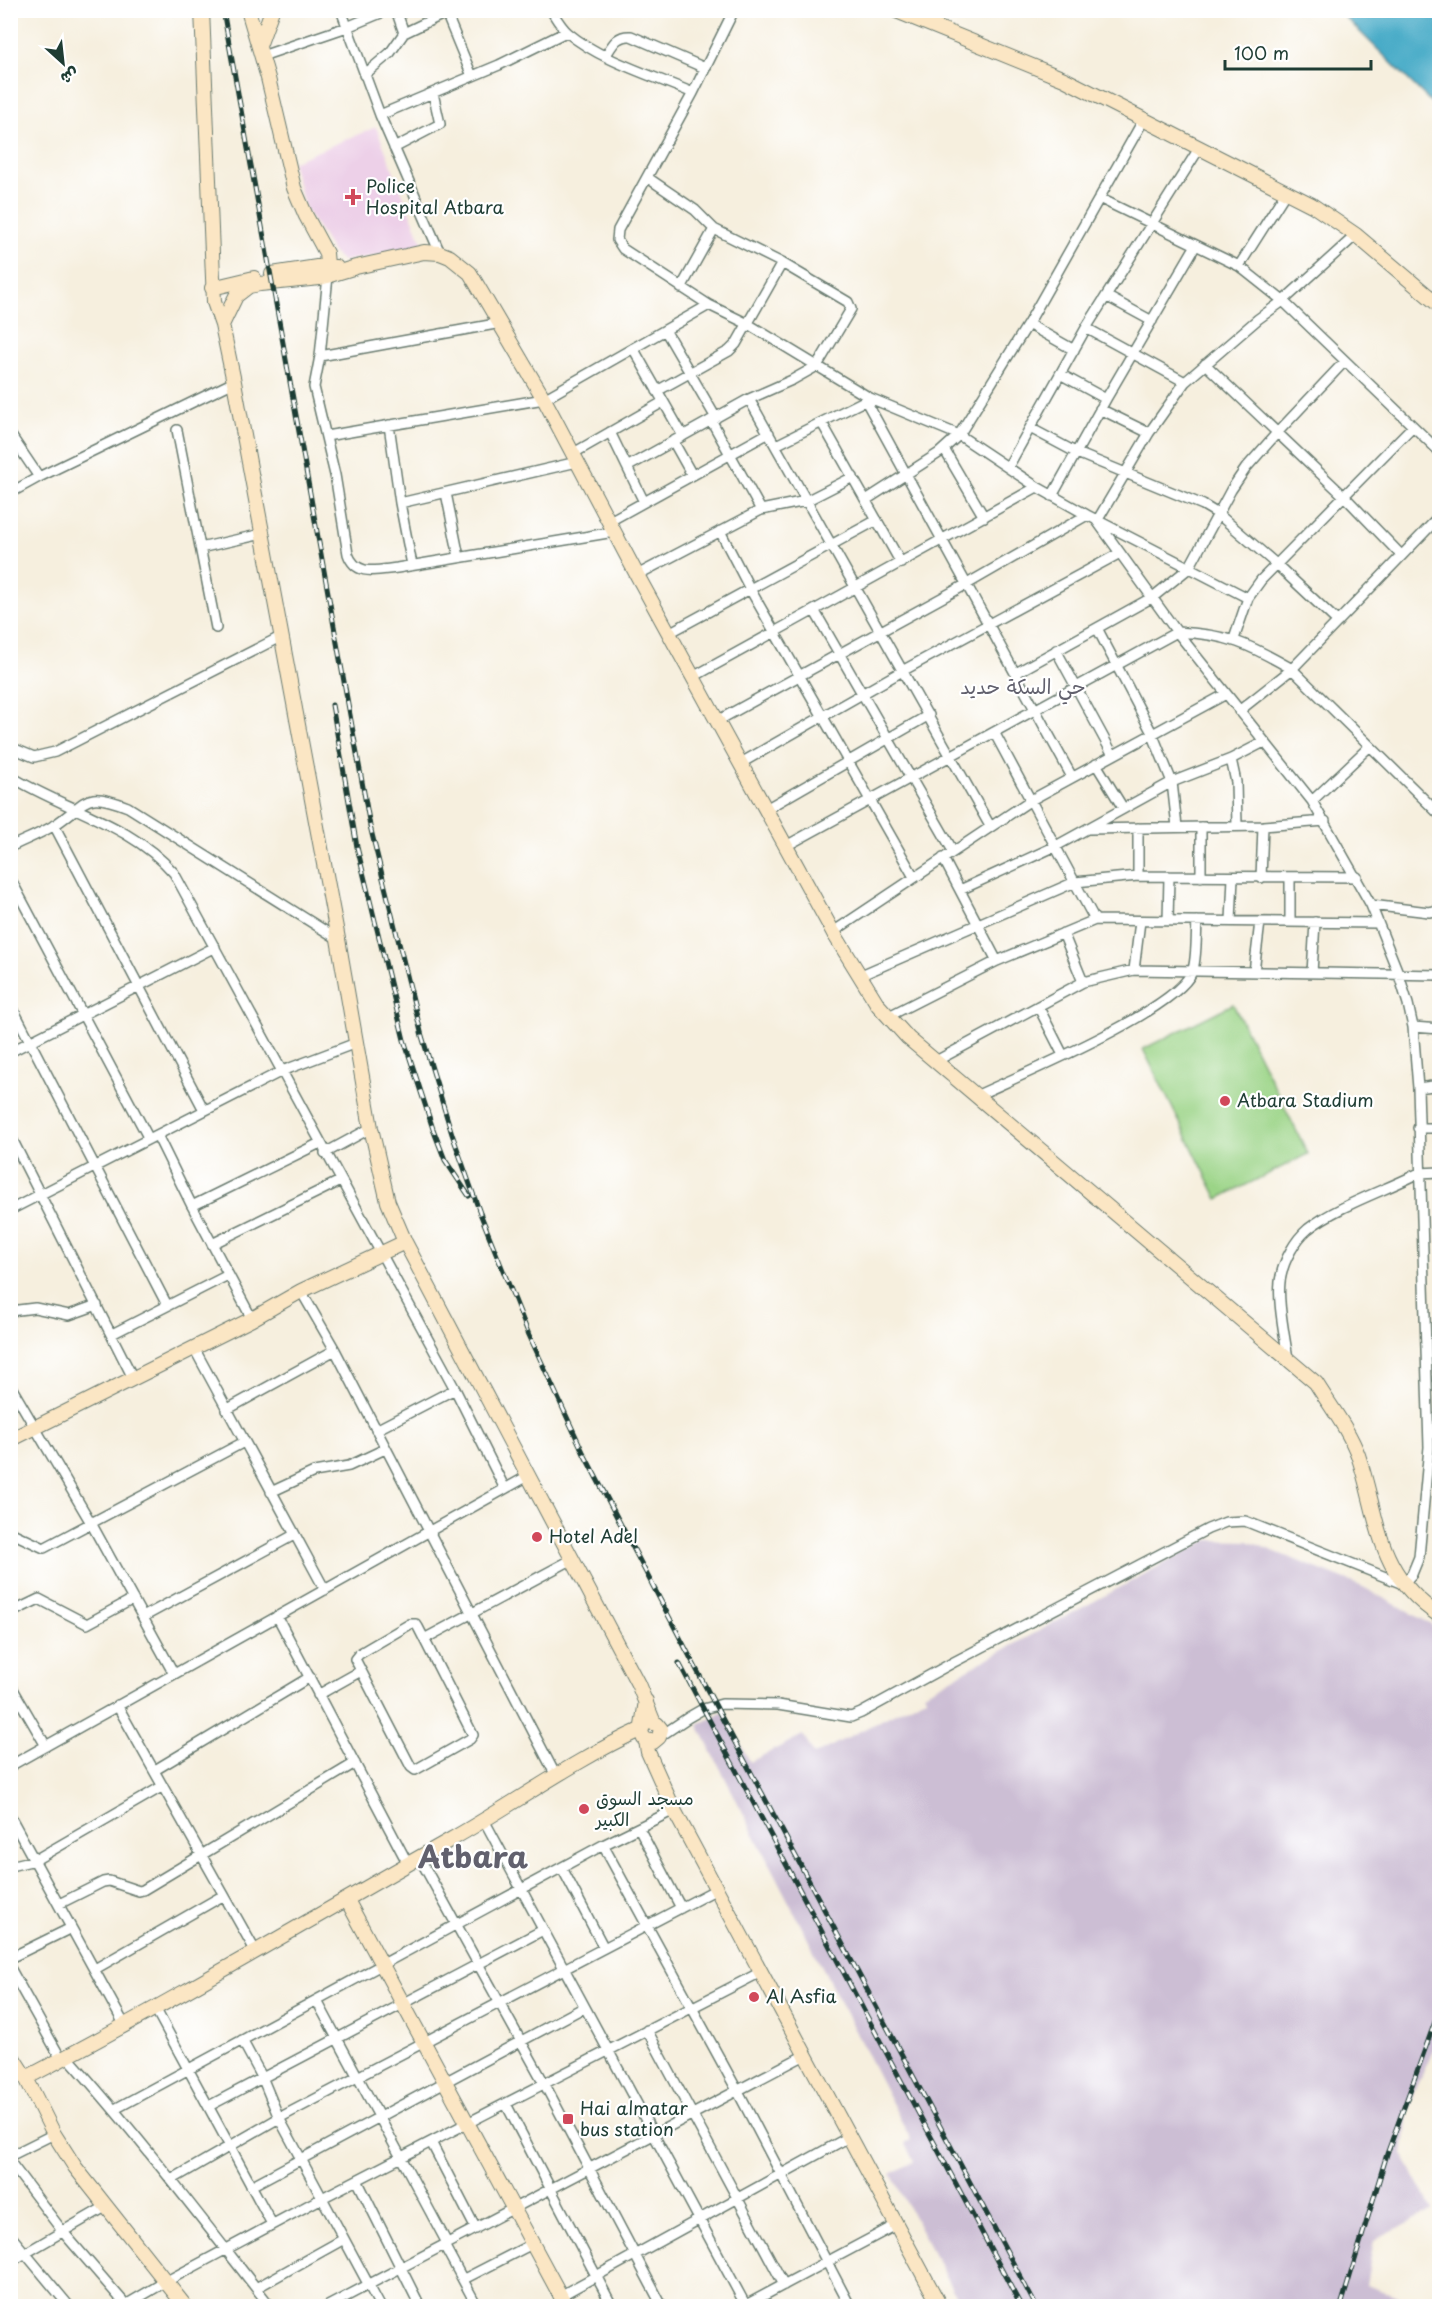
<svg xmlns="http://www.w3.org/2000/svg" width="1450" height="2317" font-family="'Playpen Sans','Playpen Sans Arabic',sans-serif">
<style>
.built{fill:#edd0e8}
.railway{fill:#ccbed4}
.green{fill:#9bd487;stroke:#5d885e;stroke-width:1.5}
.water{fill:#48acc8;stroke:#34747e;stroke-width:1.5}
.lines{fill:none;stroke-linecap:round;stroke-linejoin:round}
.street-casing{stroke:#6a7b70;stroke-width:12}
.secondary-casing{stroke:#6a7b70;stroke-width:16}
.street{stroke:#fff;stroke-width:9}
.secondary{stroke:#fbe6c4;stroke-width:14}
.rail-casing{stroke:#1f3d34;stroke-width:5}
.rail{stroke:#fff;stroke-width:3;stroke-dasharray:9;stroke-linecap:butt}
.poi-dot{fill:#d1495b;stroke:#fff;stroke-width:2}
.labels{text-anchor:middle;stroke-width:4.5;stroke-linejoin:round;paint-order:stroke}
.poi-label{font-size:18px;fill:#1f3d34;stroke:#fff;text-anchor:start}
.neighbourhood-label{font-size:20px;fill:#62616e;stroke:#fff}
.town-label{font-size:30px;font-weight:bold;fill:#62616e;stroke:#fff}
</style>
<rect width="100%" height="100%" fill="#fff"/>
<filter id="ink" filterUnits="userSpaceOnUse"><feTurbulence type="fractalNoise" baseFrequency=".0167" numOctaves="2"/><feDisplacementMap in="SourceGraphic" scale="12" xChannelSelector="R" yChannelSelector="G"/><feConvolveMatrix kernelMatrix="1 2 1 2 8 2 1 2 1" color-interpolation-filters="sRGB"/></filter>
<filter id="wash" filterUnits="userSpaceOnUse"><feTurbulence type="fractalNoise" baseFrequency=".008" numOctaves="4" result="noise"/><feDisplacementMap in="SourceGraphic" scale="24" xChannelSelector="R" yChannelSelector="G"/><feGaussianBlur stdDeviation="1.35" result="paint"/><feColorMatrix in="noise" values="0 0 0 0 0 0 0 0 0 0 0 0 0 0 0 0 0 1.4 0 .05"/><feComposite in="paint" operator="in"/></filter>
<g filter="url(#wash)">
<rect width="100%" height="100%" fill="#f6efde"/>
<path class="built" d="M376 127 424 247 343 261 335 255 305 208 292 162Z"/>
<path class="railway" d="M1208 1540 1248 1541 1363 1587 1431 1624 1439 1644V2038L1417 2086 1408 2114 1403 2155 1433 2210 1374 2240 1366 2285 1427 2306H961L891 2174 914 2162 905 2143 911 2140 698 1725 723 1712 750 1762 803 1735 814 1755 926 1697 924 1693Z"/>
<path class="green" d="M1233 1004 1308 1154 1218 1199 1143 1049Z"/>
<path class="water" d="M1339 11H1439V110Z"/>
</g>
<g filter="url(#ink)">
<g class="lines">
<defs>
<path id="street" d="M341 10 380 115 440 253
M396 10 404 33
M551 10C556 18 561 27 568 33 600 60 654 76 693 93
M734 10 693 93 618 230 617 240 623 249 709 305 748 324 870 398 959 435 1037 487 1087 515 1248 598
M446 13 472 76
M606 55C613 44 617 35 631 36L705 68
M262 56 347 27 388 10
M364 75 390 53 404 33 452 10
M380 115 499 65 566 32
M394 148 440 124 433 93
M1356 235 1283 301 1440 452
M1239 266 1286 192
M328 276 320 356 314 387 335 475 348 554C356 577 377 570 397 568L614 532
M681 288 714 229
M1106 296 1152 321
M1028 324 1074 350
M1086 328 1185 382
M665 330 716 418
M633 348 683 436
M320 356 501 323
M1205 364 1345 497 1401 555
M657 391 729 351 736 344 782 263
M749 399 990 826
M1106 399 1196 245
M866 401 1072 777
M1100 409 1149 433
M711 420 761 510
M822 423 901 563
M389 425 400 503 412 565
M1030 428 1077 453 1203 505 1218 514 1276 564 1338 622
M177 430 216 628
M610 432 644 502
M10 434 39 477
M326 436 544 399 709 305
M673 441 692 475
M776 445 870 398
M944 449 984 517
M572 454 663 402
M627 467 749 399 792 380 817 366 851 309 848 302 782 263 714 229 695 210 648 178
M1008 467 1086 328 1200 147
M10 493 39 477 234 382
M446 493 459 557
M1052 496 1106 399 1060 374
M866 500 939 453 959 435 1028 324 1144 119
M400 503 577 462
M608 522 769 433
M720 531 750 589 914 877
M200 548 262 534
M637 575 761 510 806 501 853 477
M814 610 953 851
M1097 628 1152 733 1172 782 1177 827
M669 633 877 520
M1234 639 1248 598 1261 580 1413 426
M1056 650 1113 755
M1016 673 1153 597 1189 568 1231 490 1246 468 1277 433 1345 361
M693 677 1037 487
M1239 711 1292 669 1440 516
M717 721 967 584 1087 515
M994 732 1095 920
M10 747 34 757 55 752 282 636
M1231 759 1236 782 1237 826
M741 763 904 670 1120 553
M1096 764 1123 808
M10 776C65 810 130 823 174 873L455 1389 505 1489
M1312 801 1370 746
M766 809 929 715
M54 825 204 1110
M1201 827V877
M1138 828V876
M1089 829 1263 826 1325 821
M786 846 1177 632C1227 634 1249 644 1292 669L1440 815
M10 847C24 840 40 834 53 826 89 803 81 789 128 807L338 939
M943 858 997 961
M10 878 149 1139
M1261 878 1263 826
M1290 878V922
M960 890 1056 846 1172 782 1231 759 1264 742
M1371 905 1429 912 1440 910
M1168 921 1169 876
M1231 921 1233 877
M833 932 1031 800 1226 694
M1063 933 1083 982
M1134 970 1140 921
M1254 972 1260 922
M1312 973 1315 922
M859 976 1075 882 1138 876 1357 877
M10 1003 167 1305
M1038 1006 1063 1055
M887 1017 997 961 1095 920 1378 923
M1413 1027 1440 1029
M10 1052 215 947
M936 1061 1083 982 1134 970 1440 975
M1418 1088 1440 1085
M978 1095C1021 1075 1175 1011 1192 972 1197 961 1196 934 1197 921
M1418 1128H1440
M10 1135 133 1378
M157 1135 192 1206 252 1319
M325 1153 371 1128
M192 1206 320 1143
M10 1210 282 1071 356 1043
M212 1244 340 1181
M301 1291 335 1350 555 1774
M10 1311 35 1308 69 1315 97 1305
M112 1334 228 1275
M194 1348 325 1590
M1288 1359C1285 1337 1276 1296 1281 1276 1284 1260 1295 1240 1308 1229 1334 1208 1380 1192 1411 1177L1419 1173 1440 1172
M10 1385 91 1523 174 1674
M226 1410 335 1350
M376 1430 455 1389
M271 1492 314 1472 349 1466 385 1449
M10 1532 44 1548 244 1442
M10 1613 39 1599 87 1624 133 1599
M277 1616 408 1864
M143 1617 294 1535
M410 1624H416L418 1627 473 1735 470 1739 415 1770 411 1767 355 1659 359 1654Z
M424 1639 571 1560
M10 1684 46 1746
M318 1695 359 1672
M117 1705 256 1952
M659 1737 689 1717 703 1709 722 1704 778 1705 851 1717 861 1713 954 1662 1208 1529 1226 1522 1245 1521 1403 1584 1412 1574 1419 1557 1429 1447 1418 1088 1413 1027 1408 1004 1399 975 1371 905 1312 801 1177 632 1097 521 1149 433 1185 382 1258 319 1283 301 1239 266 1099 198
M10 1766 528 1476
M155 1770 310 1677
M10 1816 124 2024
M484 1820 746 2306
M639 1828 681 1908
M603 1845 738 2092 850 2306
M419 1857 544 2083 662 2306
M10 1866 35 1860 163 1786
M562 1868 604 1948
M59 1904 103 1882 109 1881 139 1891 143 1890 355 1763
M10 1958 71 1928
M10 1968 61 2059
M95 1969 224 1895
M317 2001 447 2243
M155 2008 272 2224
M647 2030 784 2285
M242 2040 262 2077 279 2118 380 2306
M67 2056C139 2136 204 2222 270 2306
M506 2104 612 2306
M209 2106 543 1930
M115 2109 603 1845 674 1810
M431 2142 476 2229
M10 2156 54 2134
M10 2162 63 2232 127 2306
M171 2180 279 2118 717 1889
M357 2180 420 2306
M251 2186 583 2008
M10 2235 69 2306
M444 2245 477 2306
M10 2262 105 2207
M464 2279 532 2244
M256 2288 344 2239
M560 2296 849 2137
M124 2306 165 2282 322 2198 761 1972
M328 2306 805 2055
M744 2306 896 2225"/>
<path id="secondary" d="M202 10 214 302 222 325 234 382 338 939 371 1128 388 1202 405 1242 638 1684 654 1723
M248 10 268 78 294 188 306 216 326 253 328 276
M894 10 1064 79 1312 205 1356 235 1440 306
M259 46 272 10
M272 274 317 267H336
M212 288 254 278
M222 325 236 296 249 286 260 284 320 278 356 267 424 252 440 253 450 257 470 273 544 399 637 575 833 932 878 1005 908 1038 1316 1383C1330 1406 1349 1430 1358 1455 1380 1521 1375 1573 1440 1616
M10 1440 252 1319 301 1291 405 1242
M646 1701 641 1732 644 1739 653 1742 659 1737 661 1729 657 1724 648 1722
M646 1741 648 1752 674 1810 940 2306
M347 1900 566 2306
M10 2053 26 2078 54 2134 75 2167 185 2306
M26 2078C170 2003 309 1920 450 1840 514 1804 574 1760 642 1729"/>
</defs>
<use href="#street" class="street-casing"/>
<use href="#secondary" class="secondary-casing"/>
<use href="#street" class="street"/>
<use href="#secondary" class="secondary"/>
<defs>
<path id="rail" d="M223 10 370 826 422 1036 452 1134 480 1213 529 1335 584 1454 723 1720 1036 2306
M332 705 357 847 404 1040 433 1129 445 1160 469 1196
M679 1663 1021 2306
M1341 2306 1387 2154 1440 2008"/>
</defs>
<use href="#rail" class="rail-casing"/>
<use href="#rail" class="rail"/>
</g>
</g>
<g class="poi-dot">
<path d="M350 188h6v6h6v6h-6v6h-6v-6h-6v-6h6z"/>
<circle cx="1225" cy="1101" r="6"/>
<circle cx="537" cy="1537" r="6"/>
<circle cx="584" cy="1809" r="6"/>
<circle cx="754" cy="1997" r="6"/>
<rect x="562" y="2113" width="12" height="12" rx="3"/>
</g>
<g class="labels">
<g class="poi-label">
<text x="366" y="193">Police<tspan x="366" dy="21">Hospital Atbara</tspan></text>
<text x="1237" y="1107">Atbara Stadium</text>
<text x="549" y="1543">Hotel Adel</text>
<text x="596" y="1805">مسجد السوق<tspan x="596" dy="21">الكبير</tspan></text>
<text x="766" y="2003">Al Asfia</text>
<text x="580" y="2115">Hai almatar<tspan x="580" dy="21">bus station</tspan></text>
</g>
<g class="neighbourhood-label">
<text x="1023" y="694">حي السكة حديد</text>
</g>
<g class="town-label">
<text x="473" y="1868">Atbara</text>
</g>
</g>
<rect width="1450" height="2317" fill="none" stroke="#fff" stroke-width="36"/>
<g transform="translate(63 63) rotate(153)" stroke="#ffffff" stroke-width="4.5" paint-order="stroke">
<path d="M0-4.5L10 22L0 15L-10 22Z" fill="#1f3d34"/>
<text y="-9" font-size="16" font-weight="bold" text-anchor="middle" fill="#1f3d34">ش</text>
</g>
<path d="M1225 60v9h146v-9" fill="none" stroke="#1f3d34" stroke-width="3"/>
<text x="1234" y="60" font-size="18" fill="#1f3d34" stroke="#ffffff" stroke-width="4.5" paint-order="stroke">100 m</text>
</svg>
